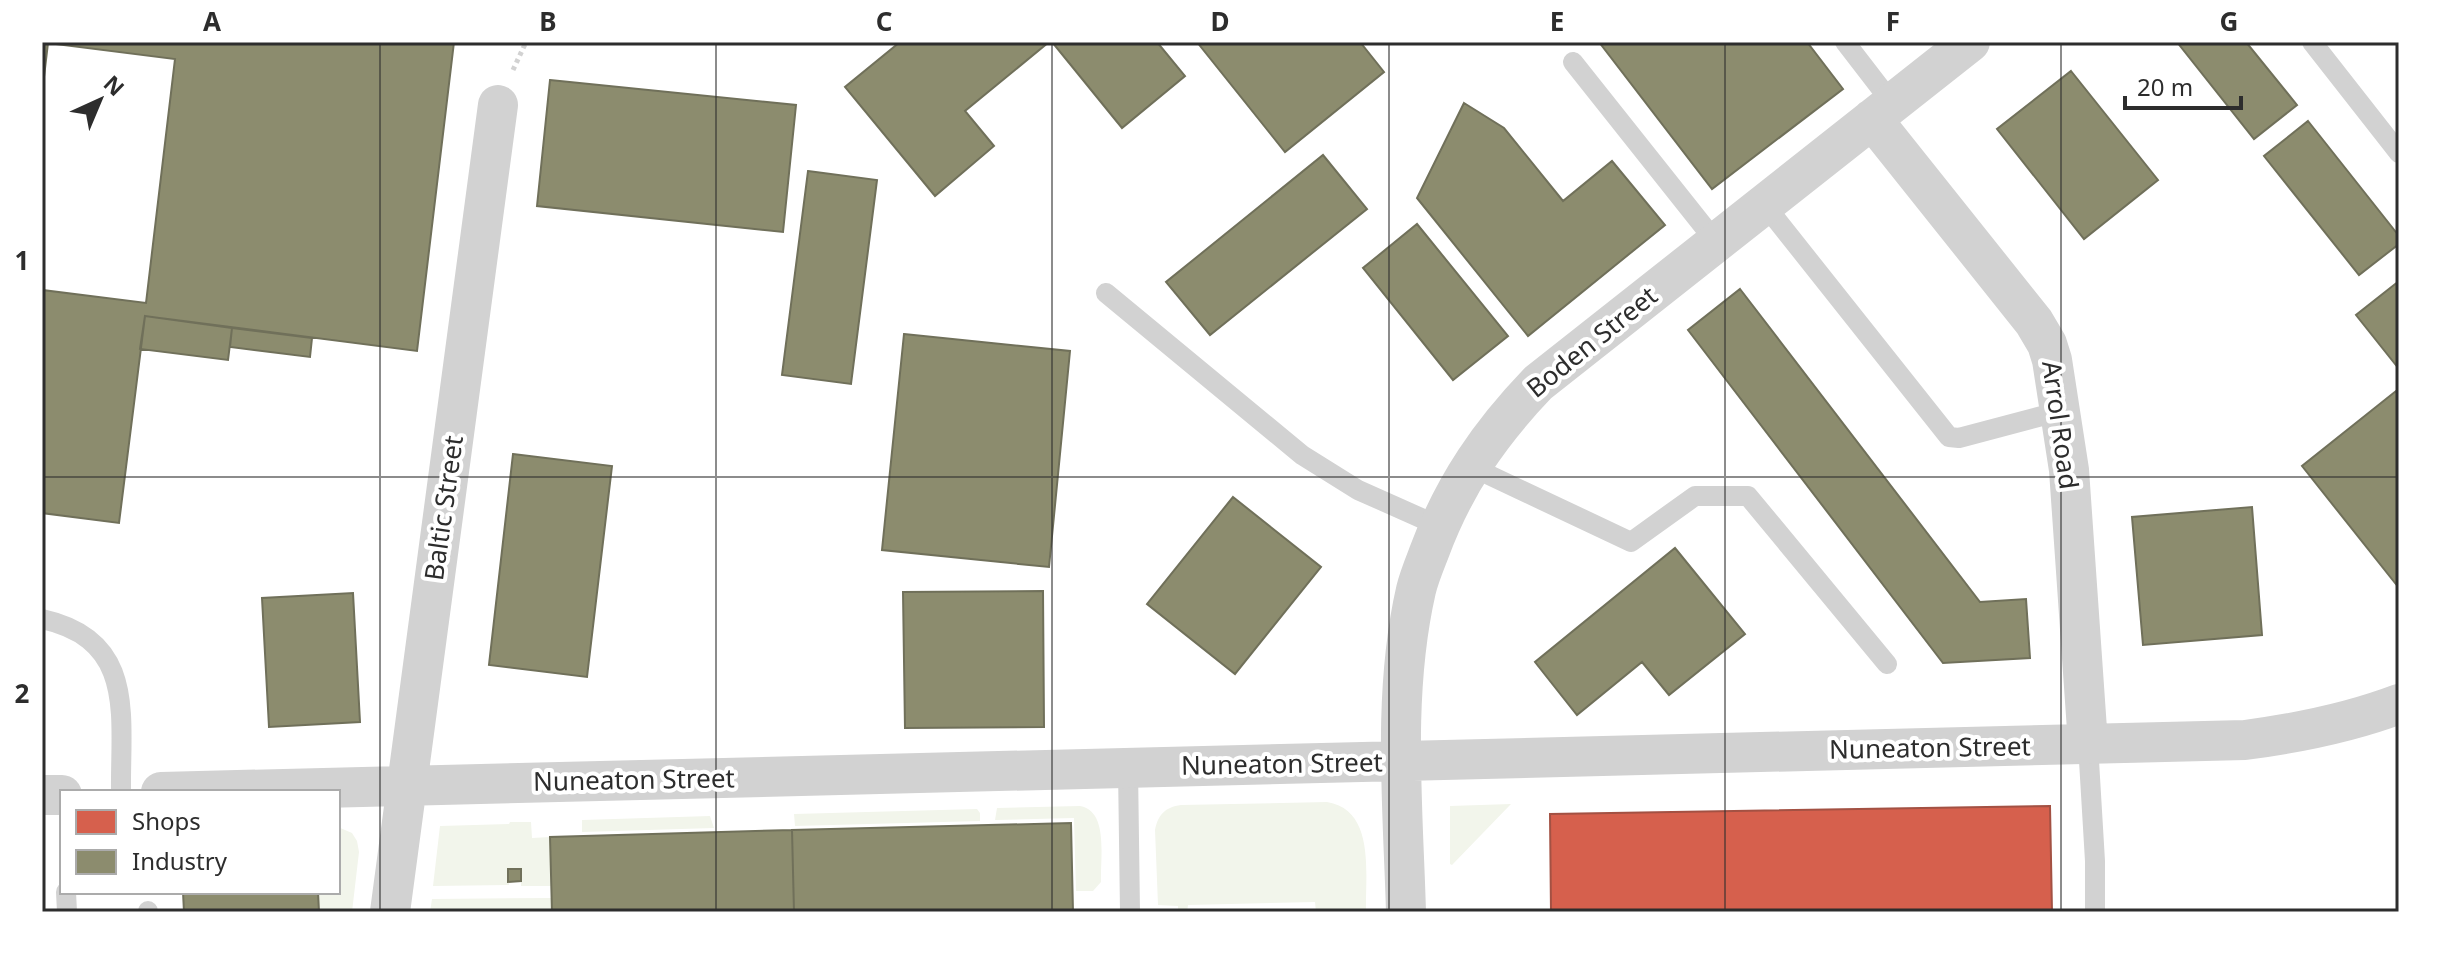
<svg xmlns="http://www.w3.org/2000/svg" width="2441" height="954" font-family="'Noto Sans',sans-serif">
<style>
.green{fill:#f2f5eb}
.shops{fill:#d6604d;stroke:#a35143;stroke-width:2}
.industry{fill:#8c8c6e;stroke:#70705a;stroke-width:2}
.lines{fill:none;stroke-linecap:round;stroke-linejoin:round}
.path{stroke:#d2d2d2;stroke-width:5;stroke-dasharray:4 4;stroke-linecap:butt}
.service{stroke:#d2d2d2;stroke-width:20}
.minor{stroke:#d2d2d2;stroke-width:40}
.grid{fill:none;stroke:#2d2d2d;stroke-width:2;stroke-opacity:0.55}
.labels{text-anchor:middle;stroke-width:8;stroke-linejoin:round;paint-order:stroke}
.street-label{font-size:26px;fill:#2d2d2d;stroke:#fff}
.neatline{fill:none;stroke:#2d2d2d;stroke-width:3}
.grid-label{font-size:26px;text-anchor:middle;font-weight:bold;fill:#2d2d2d}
</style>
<rect width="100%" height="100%" fill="#fff"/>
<path class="green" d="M1327 802C1376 810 1365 875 1366 912H1316L1315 902 1188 905 1187 912H1178V906L1158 905 1155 830C1158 815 1165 807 1181 805Z
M1511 804 1452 865 1450 864V806Z
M1080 806C1109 811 1100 859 1101 882L1093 891H1076L1074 818 995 820 997 808Z
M977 809 980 813V821L795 826 794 814Z
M710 816 714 828 582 832V820Z
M510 822H531L532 838 550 837 551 886H521V869H508L509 885 433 886 440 826 509 824Z
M338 827 352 833 357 841 359 852 352 912H319L318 892H338Z
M552 898V912H430L432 899Z"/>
<path class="shops" d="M2050 806 2052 912H1551L1550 814Z"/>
<path class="industry" d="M42 42H454L417 351 145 316 119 523 42 513V290L146 303 175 59 48 43 42 94Z
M900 42H1049L965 111 994 146 935 196 845 87Z
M1052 42H1157L1185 76 1122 128Z
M1197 42H1360L1384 72 1285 152Z
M1599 42H1807L1843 89 1712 189Z
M2177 42H2246L2297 105 2254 139Z
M2071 71 2158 180 2084 239 1997 129Z
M550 80 796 105 783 232 537 206Z
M1464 103 1504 128 1563 201 1612 161 1665 225 1528 336 1417 198Z
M2308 121 2399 236V244L2359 275 2264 156Z
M1323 155 1367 209 1210 335 1166 282Z
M808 171 877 180 851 384 782 375Z
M1417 224 1508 336 1453 380 1363 268Z
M2399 281V369L2356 315Z
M1740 289 1980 602 2026 599 2030 658 1943 663 1688 330Z
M145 316 232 328 228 360 140 349Z
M232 328 312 338 310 357 230 347Z
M904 334 1070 351 1049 567 882 550Z
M2396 391 2399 394V588L2302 466Z
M513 454 612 466 587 677 489 665Z
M1233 497 1321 567 1235 674 1147 604Z
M2252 507 2262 635 2143 645 2132 517Z
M1675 548 1745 634 1669 695 1642 662 1577 715 1535 662Z
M1043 591 1044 727 905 728 903 592Z
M353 593 360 722 269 727 262 598Z
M1071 823 1073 912H794L792 830Z
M792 830 794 912H552L550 837Z
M508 869H521V881L508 882Z
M183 892H318L319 912H184Z"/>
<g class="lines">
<path class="path" d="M513 70 526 42"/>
<path class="service" d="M1845 42 1892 103
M2312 42 2399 153
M1573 62 1716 242
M1764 204 1949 437 1959 438 2061 411
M1106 293 1302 455 1358 490 1439 526
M1470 466 1631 542 1695 496H1748L1887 664
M42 619C137 640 120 716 121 792
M2088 744 2095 861V912
M1128 768 1130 912
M66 892 67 912
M148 911V912"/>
<path class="minor" d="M1872 119 2034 322 2047 344 2052 360 2069 470 2088 744
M161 792 2245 740C2298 733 2349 723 2399 704
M42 795H62
M390 912 498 105
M1406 912C1403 806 1392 695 1416 590 1419 577 1425 563 1430 550 1454 485 1490 433 1538 383L1970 42"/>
</g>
<path class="grid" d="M380 42V912M716 42V912M1052 42V912M1389 42V912M1725 42V912M2061 42V912M42 477H2399"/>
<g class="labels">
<g class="street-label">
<text transform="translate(1592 342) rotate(-39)" y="9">Boden Street</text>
<text transform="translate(2060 425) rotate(82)" y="9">Arrol Road</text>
<text transform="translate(444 508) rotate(-82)" y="9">Baltic Street</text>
<text transform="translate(1930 748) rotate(-1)" y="9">Nuneaton Street</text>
<text transform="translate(1282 764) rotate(-1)" y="9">Nuneaton Street</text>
<text transform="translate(634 780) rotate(-1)" y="9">Nuneaton Street</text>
</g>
</g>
<rect width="2441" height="954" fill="none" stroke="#ffffff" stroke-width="88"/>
<rect x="60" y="790" width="280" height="104" fill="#ffffff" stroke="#ababab" stroke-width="2"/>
<rect x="76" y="810" width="40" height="24" fill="#d6604d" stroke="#ababab" stroke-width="2"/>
<text x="132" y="830" font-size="24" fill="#2d2d2d">Shops</text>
<rect x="76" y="850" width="40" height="24" fill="#8c8c6e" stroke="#ababab" stroke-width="2"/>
<text x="132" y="870" font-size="24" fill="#2d2d2d">Industry</text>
<g transform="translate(100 100) rotate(44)" stroke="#ffffff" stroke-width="6" paint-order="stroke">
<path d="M0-6L14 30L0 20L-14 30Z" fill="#2d2d2d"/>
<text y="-12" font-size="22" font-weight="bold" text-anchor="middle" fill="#2d2d2d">N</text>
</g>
<path d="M2125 96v12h116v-12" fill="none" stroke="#2d2d2d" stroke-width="4"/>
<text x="2137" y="96" font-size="24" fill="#2d2d2d" stroke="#ffffff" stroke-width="6" paint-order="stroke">20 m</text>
<rect x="44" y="44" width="2353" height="866" class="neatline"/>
<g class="grid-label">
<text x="212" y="31">A</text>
<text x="548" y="31">B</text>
<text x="884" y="31">C</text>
<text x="1220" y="31">D</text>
<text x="1557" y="31">E</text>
<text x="1893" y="31">F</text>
<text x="2229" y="31">G</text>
<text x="22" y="270">1</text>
<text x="22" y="703">2</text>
</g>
</svg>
